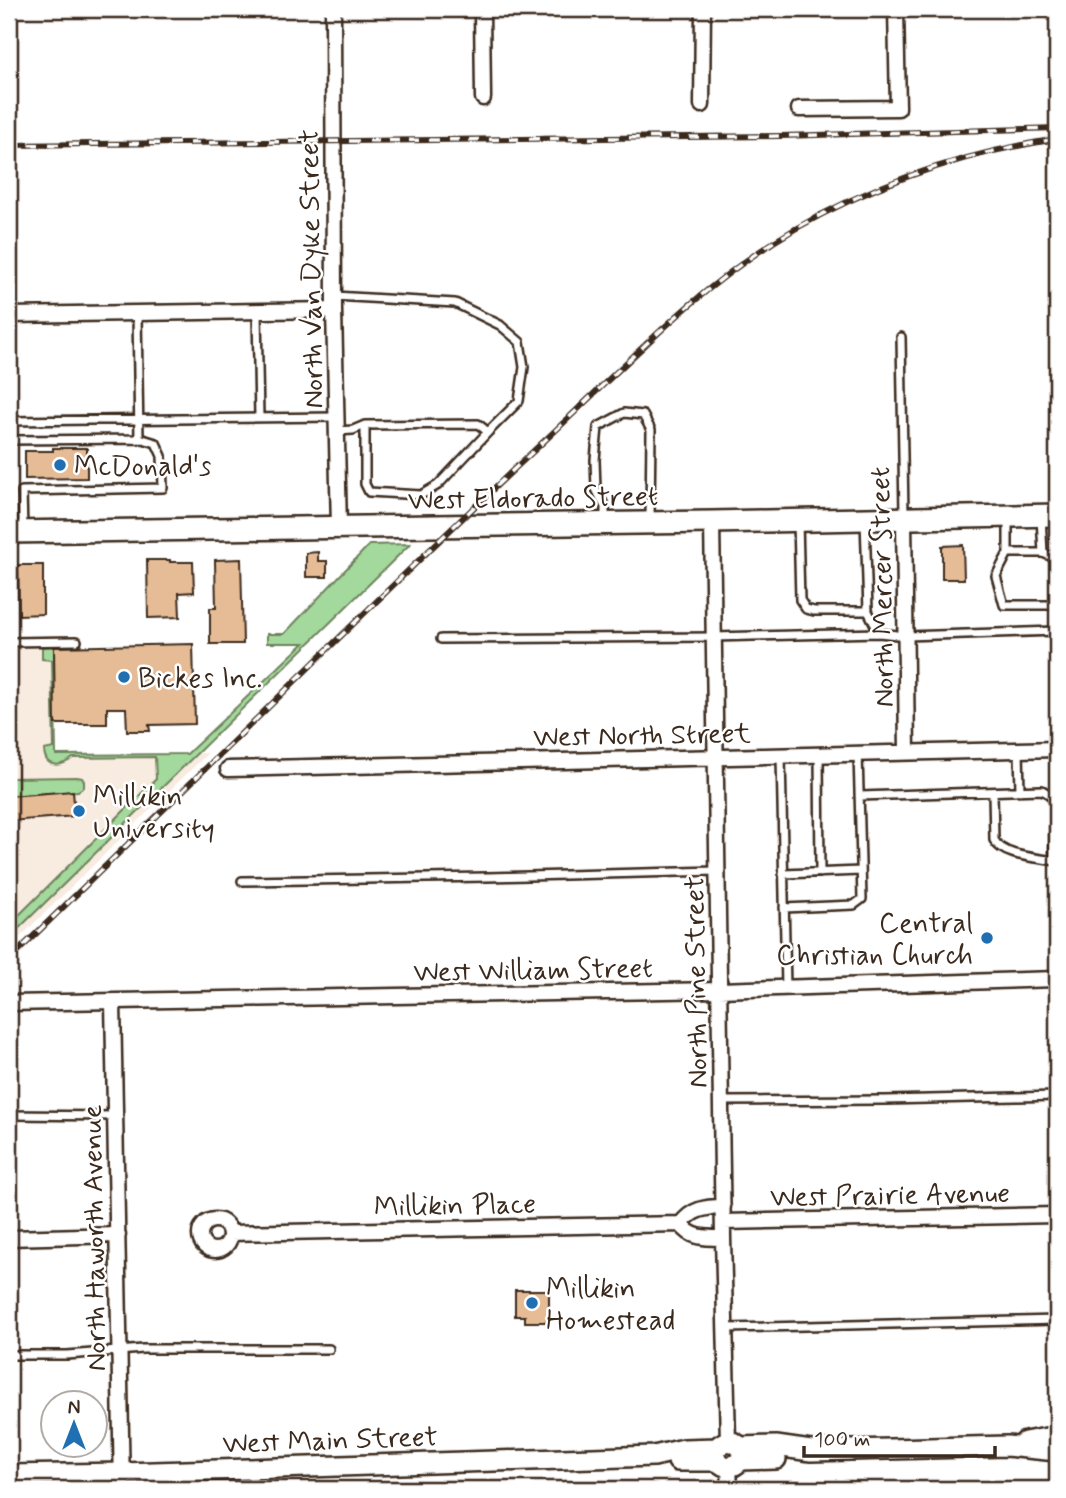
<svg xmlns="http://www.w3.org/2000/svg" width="1066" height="1498" font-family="Mynerve,sans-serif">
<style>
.built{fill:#f8ebe0}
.green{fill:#a3d99c;stroke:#6f825d;stroke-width:2}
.building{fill:#e6bc96;stroke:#3b2a1e;stroke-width:2}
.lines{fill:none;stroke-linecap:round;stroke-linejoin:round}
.lane-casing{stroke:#3b2a1e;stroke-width:12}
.street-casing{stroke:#3b2a1e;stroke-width:19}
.secondary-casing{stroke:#3b2a1e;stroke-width:24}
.primary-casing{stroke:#3b2a1e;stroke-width:26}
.lane{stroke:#fff;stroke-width:7}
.street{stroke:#fff;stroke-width:14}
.secondary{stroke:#fff;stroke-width:19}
.primary{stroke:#fff;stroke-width:21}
.rail-casing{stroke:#3b2a1e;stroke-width:6}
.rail{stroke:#fff;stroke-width:3.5;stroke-dasharray:10;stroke-linecap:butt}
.poi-dot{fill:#1f6fb2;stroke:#fff;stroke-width:2.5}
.labels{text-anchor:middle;stroke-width:5;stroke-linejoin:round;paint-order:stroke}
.street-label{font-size:28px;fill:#3b2a1e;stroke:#fff}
.poi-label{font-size:28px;fill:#3b2a1e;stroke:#fff;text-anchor:start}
</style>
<rect width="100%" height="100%" fill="#fff"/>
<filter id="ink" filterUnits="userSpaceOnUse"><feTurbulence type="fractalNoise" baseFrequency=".0143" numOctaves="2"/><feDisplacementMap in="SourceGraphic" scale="14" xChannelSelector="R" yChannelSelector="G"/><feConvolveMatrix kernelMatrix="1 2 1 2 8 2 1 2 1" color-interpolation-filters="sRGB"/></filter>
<g filter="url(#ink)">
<path class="built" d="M54 646 56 755 208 753 9 948V647Z"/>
<path class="green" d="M410 544 9 938V925L156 779 155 757 73 758C61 767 45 769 44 750L54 748 52 660 42 659V647L54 646 56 755 187 754 304 643H267V634H284L369 545Z
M77 777 82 778 84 781V787L78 791 9 796V778Z"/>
<path class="building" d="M53 448H87V478L25 479V451H53Z
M963 545 964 579H942V546Z
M318 552V561H327V577H306V553Z
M241 559 243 644H210V608H216L215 560Z
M147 560H170V562H193L194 592 179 593 180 617 148 618Z
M18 565H43V614L19 615Z
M193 644 195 724 149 725 150 731H127L126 708H107V724H55L54 647Z
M73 791 75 816 9 821V796Z
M515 1290H549V1317L545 1322H525V1316H515Z"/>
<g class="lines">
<defs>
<path id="lane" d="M334 296 455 303 500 325 520 342 524 367 519 401 488 432
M257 312 259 418
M137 313 139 439
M901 337 904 515
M9 421 336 417
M337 431 353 430 365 425 478 424 488 432 438 485 421 495 369 492 365 484V425
M9 440 143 439 156 443 162 456 163 488 22 491 23 530
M1008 517V553H1043L1041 517
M865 520 868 611
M605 521V507L596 489 595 460 598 427 624 413 643 415 651 430 650 519
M798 521 800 600 806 609 814 611H868L879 633 906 636 1057 631
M1008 553 996 576 1004 605H1057
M1043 553 1057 559
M441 639 714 637 879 633
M9 642 77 641
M1019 750 1020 791
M819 755 820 873
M781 756 786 988
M993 792 994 840C1003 857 1036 857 1054 861
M860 796 1042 790 1049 794 1054 801V861H1057
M783 874 861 871
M242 881 487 877 717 871
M784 908 854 905 862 899 858 754
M722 1101 886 1100 1057 1096
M9 1115 115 1116
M726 1328 1057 1320
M9 1355H67L143 1349H329"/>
<path id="street" d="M333 9 334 310 339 528
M482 9 483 98
M702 105 703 9
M799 109 898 108 896 9
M9 315 334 310
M904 519 907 752
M712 522 723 1238 728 1441
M228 769 1057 749
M113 1002 122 1489
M9 1003 719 990 1057 979
M200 1235a15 15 0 1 1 30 0a15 15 0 1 1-30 0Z
M723 1222 1057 1215
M681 1224C691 1239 707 1238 723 1238
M230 1233 681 1224C692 1209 705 1207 723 1207
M9 1238 118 1235
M729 1467 730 1489"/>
<path id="secondary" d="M1025 1442 1057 1436
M678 1461H718C725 1469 734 1468 741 1460L776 1459
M9 1475 122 1473 654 1456 684 1449 717 1448C724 1440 732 1439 740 1447L776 1446 811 1451 1007 1446 1057 1451"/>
<path id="primary" d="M9 532 712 522 1057 515"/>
</defs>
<use href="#lane" class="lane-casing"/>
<use href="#street" class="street-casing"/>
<use href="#secondary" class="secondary-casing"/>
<use href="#primary" class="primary-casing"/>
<use href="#lane" class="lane"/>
<use href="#street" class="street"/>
<use href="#secondary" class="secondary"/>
<use href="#primary" class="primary"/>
<defs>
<path id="rail" d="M9 145 781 136 1057 128
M9 960C87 884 165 808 243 732 342 635 440 538 541 444 623 368 698 285 795 229 877 182 964 153 1057 139"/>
</defs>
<use href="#rail" class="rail-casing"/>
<use href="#rail" class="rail"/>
</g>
</g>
<g class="poi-dot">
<circle cx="60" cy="465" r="7"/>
<circle cx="124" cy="677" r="7"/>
<circle cx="79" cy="811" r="7"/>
<circle cx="987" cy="938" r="7"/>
<circle cx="532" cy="1303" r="7"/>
</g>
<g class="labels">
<g class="street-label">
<text transform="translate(310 269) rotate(-91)" y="10">North Van Dyke Street</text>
<text transform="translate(533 497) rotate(-1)" y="10">West Eldorado Street</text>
<text transform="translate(881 587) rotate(-91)" y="10">North Mercer Street</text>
<text transform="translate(642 734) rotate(-1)" y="10">West North Street</text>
<text transform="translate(533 969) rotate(-1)" y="10">West William Street</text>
<text transform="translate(695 982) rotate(-91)" y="10">North Pine Street</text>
<text transform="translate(890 1194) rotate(-1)" y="10">West Prairie Avenue</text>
<text transform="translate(455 1204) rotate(-1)" y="10">Millikin Place</text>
<text transform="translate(93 1238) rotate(-91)" y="10">North Haworth Avenue</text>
<text transform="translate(330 1439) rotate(-2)" y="10">West Main Street</text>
</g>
<g class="poi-label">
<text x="74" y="475">McDonald's</text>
<text x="138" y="687">Bickes Inc.</text>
<text x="93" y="805">Millikin<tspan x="93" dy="32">University</tspan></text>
<text x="973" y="932" text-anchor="end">Central<tspan x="973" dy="32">Christian Church</tspan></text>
<text x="546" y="1297">Millikin<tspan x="546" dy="32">Homestead</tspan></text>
</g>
</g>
<rect width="1066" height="1498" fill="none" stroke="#fff" stroke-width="35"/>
<rect x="18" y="18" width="1031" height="1463" fill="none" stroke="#3b2a1e" stroke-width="2.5" filter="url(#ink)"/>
<g transform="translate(74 1424)"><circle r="33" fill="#ffffff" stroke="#b1aaa5" stroke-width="2"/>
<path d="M0-5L12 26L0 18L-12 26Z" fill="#1f6fb2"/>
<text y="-10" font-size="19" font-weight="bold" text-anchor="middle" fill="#3b2a1e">N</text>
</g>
<path d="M804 1446v10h191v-10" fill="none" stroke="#3b2a1e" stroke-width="3.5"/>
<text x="814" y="1446" font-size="21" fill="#3b2a1e" stroke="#ffffff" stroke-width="5" paint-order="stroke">100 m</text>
</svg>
